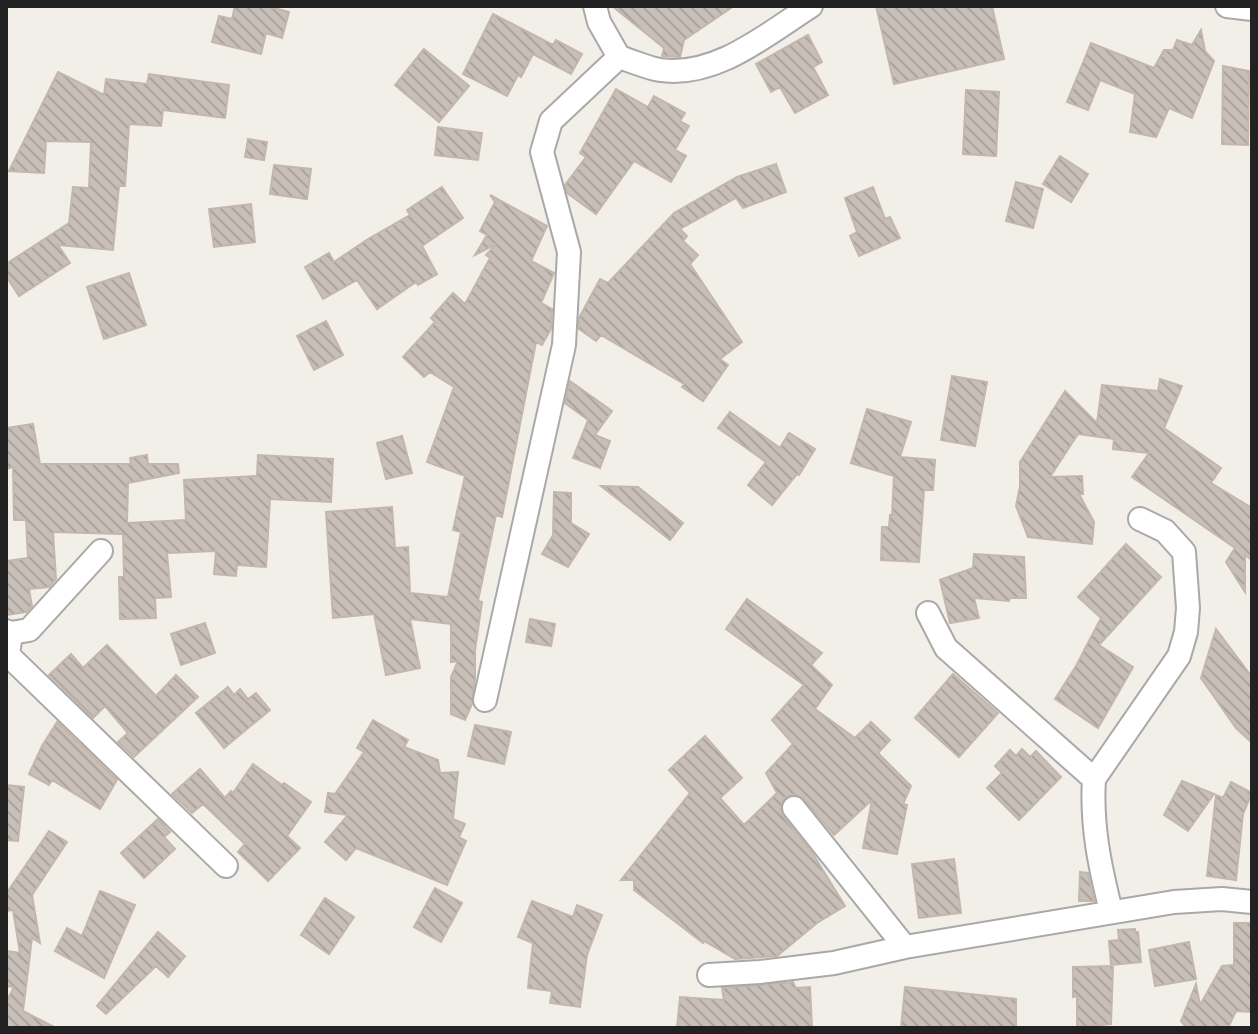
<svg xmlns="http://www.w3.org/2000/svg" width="1258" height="1034" font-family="'Fira Sans',sans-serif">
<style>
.building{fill:url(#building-back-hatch);stroke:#c4b6ab;stroke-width:2}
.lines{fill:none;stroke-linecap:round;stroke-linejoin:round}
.street-casing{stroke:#a9a9a9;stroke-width:26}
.street{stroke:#fff;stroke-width:22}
</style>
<defs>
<pattern id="building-back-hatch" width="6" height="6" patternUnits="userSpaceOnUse" patternTransform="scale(2)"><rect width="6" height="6" fill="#c7bfb8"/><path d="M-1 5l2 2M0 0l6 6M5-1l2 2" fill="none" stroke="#aba49e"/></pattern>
</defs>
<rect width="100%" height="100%" fill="#f2efe9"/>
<path class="building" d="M235 6H267L289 12 282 38 266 33 261 54 212 42 219 16 232 19Z
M612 6H734L684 40 680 57 662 56 664 48Z
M876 6H992L1004 59 894 84Z
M493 14 553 45 556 40 582 54 571 74 533 54 521 77 518 75 507 96 463 74Z
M1201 30 1205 51 1214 61 1192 118 1169 108 1156 137 1130 132 1135 94 1100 80 1088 110 1067 102 1091 43 1154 68 1164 50H1173L1177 40 1192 45Z
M808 35 822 62 813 67 828 95 795 113 780 87 771 92 756 64Z
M424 49 469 86 439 122 395 85Z
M1223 66 1249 71 1248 145 1222 144Z
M58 72 104 95 106 79 147 84 149 74 229 85 225 118 163 110 161 126 129 124 125 186H119L113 250 58 245 70 263 19 296 6 276V264L69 223 73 187 89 188 91 142 46 141 44 173 9 171Z
M616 89 648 107 654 96 685 113 680 121 689 126 675 150 686 156 671 182 634 161 596 214 567 193 565 185 586 157 580 153Z
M966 90 999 92 996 156 963 154Z
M438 127 482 133 478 160 435 155Z
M248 139 267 142 264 160 245 157Z
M1060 156 1088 174 1071 202 1043 184Z
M776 164 786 192 743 208 736 198 680 229 687 236 683 241 698 255 690 264 742 342 720 359 728 365 703 401 682 387 684 384 601 335 596 341 579 329V318L600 279 608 283 674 213 737 177Z
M274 165 311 169 307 199 270 194Z
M1016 182 1043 189 1033 228 1006 221Z
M442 187 463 218 422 246 437 274 418 285 416 282 377 309 357 280 323 299 305 267 329 253 334 262 368 239 410 215 407 210Z
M873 187 885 219 890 217 900 238 859 256 850 236 857 232 845 198Z
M490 195 547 226 531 261 554 273 541 303 552 309 551 329 542 345 536 342 502 517 496 515 478 601 482 602 475 650V679L472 704 465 720 451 714V677L458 661 451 662V624L410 619 420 668 386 675 374 614 333 618 326 512 392 507 395 548 408 547 410 593 448 597 461 532 453 530 465 476 427 462 454 387 430 372 424 377 403 357 435 322 431 318 453 293 465 304 490 258 486 255 496 244 475 255 487 235 480 231 495 202Z
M251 204 255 242 214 247 209 209Z
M129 273 146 325 104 339 87 287Z
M326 321 343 355 314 370 297 336Z
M952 376 987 382 975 446 941 440Z
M1160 379 1182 386 1164 428 1221 468 1211 483 1252 508V560L1245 555V592L1226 562 1235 548 1132 477 1149 453 1113 449 1114 439 1078 434 1050 477 1082 476 1083 494H1079L1094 522 1092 544 1028 537 1016 506 1020 486V462L1065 391 1097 423 1102 385 1158 391Z
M570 381 612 411 595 435 610 441 600 468 573 458 588 420 565 403Z
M867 409 911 422 900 457 935 460 933 490H924L919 562 881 560 882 527H889L890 515H892L894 476 851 463Z
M730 412 780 448 789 433 815 449 799 475 797 474 772 505 748 485 766 462 718 428Z
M33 424 40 464H131L130 458 147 455 148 464H178L179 473 128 483 127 523 186 520 184 480 257 476 258 455 333 459 331 502 270 499 266 567 237 565 236 576 214 574 216 551 167 553 171 597 155 598 156 618 120 619 119 577H124L123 534 53 532 56 579 49 587 29 589 32 606 26 612 6 615V561L28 558 26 520H14L13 467 6 469V428Z
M402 436 412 473 386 479 377 443Z
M601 486 638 487 683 523 670 540Z
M554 492 571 493V523L589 534 568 567 542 554 553 535Z
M1126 544 1161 577 1099 645 1133 667 1098 728 1055 699 1076 666 1101 618 1078 597Z
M974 554 1024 557 1026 598H1010L1009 601 974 598 979 618 950 623 940 580 973 568Z
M747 599 822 653 811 665 832 685 815 709 855 738 871 722 890 740 878 753 911 786 903 804 907 805 897 854 863 848 872 800 834 835 804 799 793 794 785 798 780 809 783 816 813 854 845 906 817 923 777 956 735 959 704 941 703 943 634 890V880H621L690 793 669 770 705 736 742 778 720 798 744 825 777 793 766 773 793 744 772 720 804 685 726 629Z
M530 619 555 624 551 646 526 642Z
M205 623 215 653 181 665 171 634Z
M1216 629 1252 677V743L1236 728 1201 678Z
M107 645 156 696 176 675 198 697 134 757 118 742 128 733 105 706 93 718 49 675 71 654 83 668Z
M953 674 998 713 959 757 915 718Z
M228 687 234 695 240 689 248 699 256 693 270 710 224 748 196 713Z
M373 720 408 740 404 747 438 760 440 773 458 772 453 819 465 824 459 837 466 841 447 885 356 848 346 860 325 842 348 815 325 812 328 793 335 794 364 752 357 748Z
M57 722 117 780 100 809 52 780 49 785 29 774 42 746Z
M475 725 511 732 504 764 468 756Z
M1022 749 1030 757 1036 751 1061 777 1019 820 987 788 1002 773 995 766 1010 750 1016 756Z
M253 764 282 785 284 783 311 802 287 836 300 848 268 881 238 852 245 844 203 804 192 813 172 794 200 769 225 798 231 791 233 793Z
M1182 781 1214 794 1188 831 1164 815Z
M1231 782 1252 793 1243 814 1236 880 1207 876 1216 795 1223 798Z
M6 785 24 787 18 841 6 840Z
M158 819 170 832 164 837 175 849 144 878 121 853Z
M49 831 67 842 32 895 40 943 32 938 23 1011 56 1028H6V1002L14 987 6 986V951L20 953 13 910 6 911V894Z
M954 859 961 913 919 918 912 864Z
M1080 872 1088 873 1094 901H1079Z
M435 888 462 903 441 942 414 927Z
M100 891 135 905 104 978 55 951 67 928 82 936Z
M325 898 354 917 329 954 301 935Z
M532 901 573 917 577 905 602 915 587 955 580 1007 550 1003 552 991 528 988 533 943 518 937Z
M1234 923H1252V1012L1236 1011 1228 1028H1187L1181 1021 1196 984 1200 1005 1222 966 1234 965Z
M1135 929V932H1138L1141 962 1111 965 1109 941 1119 940 1118 930Z
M158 932 185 956 168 977 156 966 106 1014 97 1006Z
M1189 942 1196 979 1155 986 1149 950Z
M1113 966 1111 1024 1077 1027V996L1073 997V967Z
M793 982 796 988 810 987 812 1028H677L680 997 724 1000 722 988Z
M905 987 1016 999V1028L970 1025V1028H901Z"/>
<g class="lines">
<defs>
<path id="street" d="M595 6 599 22 619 57C632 61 647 68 660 70 716 78 767 34 811 6
M1227 6 1252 9
M928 613 946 648 1094 779C1091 826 1100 867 1111 911
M6 631 11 633 29 630 101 551
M11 633 8 655 226 866
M485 700 564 345 569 252 542 152 551 121 619 57
M1094 779 1179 656 1186 632 1188 608 1184 552 1165 531 1140 519
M794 808 905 947
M709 975 760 972 834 963 905 947 1174 902 1222 899 1252 902"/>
</defs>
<use href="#street" class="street-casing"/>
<use href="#street" class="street"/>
</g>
<rect width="1258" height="1034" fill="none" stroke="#222222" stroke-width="16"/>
</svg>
